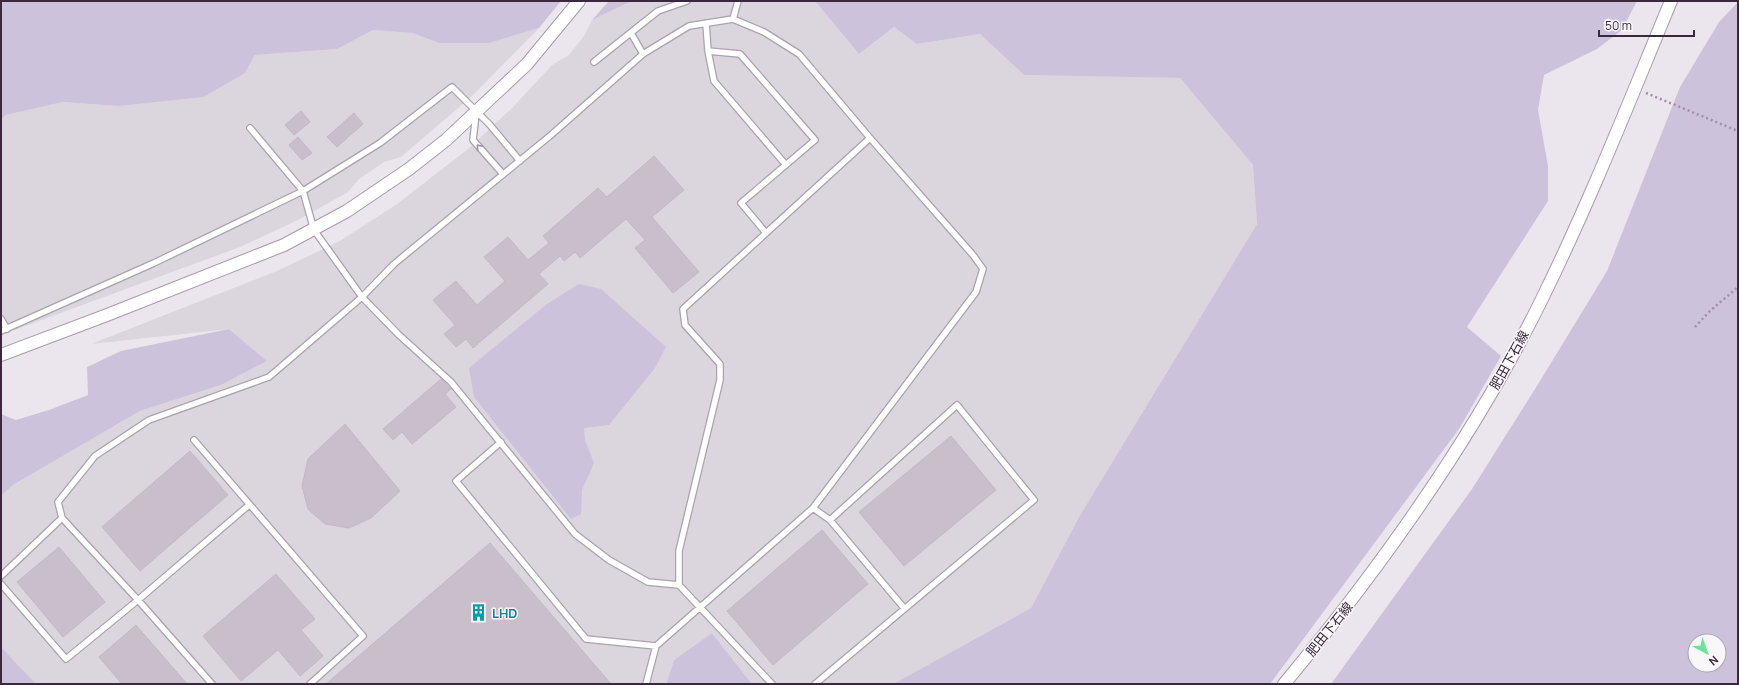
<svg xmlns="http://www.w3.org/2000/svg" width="1739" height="685" font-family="Manrope,'Noto Sans JP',sans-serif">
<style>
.built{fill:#dbd5dd}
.green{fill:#cdc2dc;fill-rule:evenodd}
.building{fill:#c8bfcb;stroke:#c3b9c6}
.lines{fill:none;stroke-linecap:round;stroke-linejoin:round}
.lane-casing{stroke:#aca1ae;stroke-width:8}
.secondary-casing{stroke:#a99aad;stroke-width:14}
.path{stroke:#a78bad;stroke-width:2.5;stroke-dasharray:2 3;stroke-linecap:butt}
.lane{stroke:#fff;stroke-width:5.5}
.secondary{stroke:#fff;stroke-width:12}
.oneway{stroke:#9d939e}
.labels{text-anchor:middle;stroke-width:3;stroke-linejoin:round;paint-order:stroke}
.street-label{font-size:13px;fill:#3b273e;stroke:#f9f7fa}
.culture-label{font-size:13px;font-weight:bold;fill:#0d838f;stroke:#f9f7fa;text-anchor:start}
</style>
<rect width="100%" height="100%" fill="#ebe6ed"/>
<path class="built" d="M632 1H815L859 54 894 27 918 44 980 34 1024 75 1180 78 1253 165 1257 224 1079 517 1031 608 893 684H752L712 633 674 660 666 684H36L1 647V496L13 485 140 411 221 385 267 361 229 329 91 344 277 271 340 241 397 204 468 149 513 107 552 65 569 55 584 36 592 20Z
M539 28 472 96 401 157 384 162 359 179 348 192 298 220 240 247 1 335V120L6 115 63 102 118 106 245 73 255 55 337 49 373 30 412 33 439 43H489Z"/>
<path class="green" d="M1 1H561L539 28 489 43H439L412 33 373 30 337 49 255 55 245 73 203 97 118 106 63 102 6 115 1 120Z
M609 1H632L592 20Z
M815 1H1637L1622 30 1597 49 1544 75 1538 110 1548 166V201L1467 327 1501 356 1459 429 1270 684H893L1031 608 1079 517 1257 224 1253 165 1180 78 1024 75 980 34 917 44 894 27 859 54Z
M1738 2V684H1331L1472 489 1540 381 1607 271 1680 87 1719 22ZM1695 641H1719V665H1695Z
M579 284 601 289 666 347 655 368 609 425 584 428 585 440 594 463 582 490 581 514 571 519 474 397 469 368 547 304Z
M229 329 267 361 221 385 140 411 13 485 1 496V414L16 420 49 410 88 395 87 367 121 351Z
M712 633 752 684H666L674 660Z
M1 647 36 684H1Z"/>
<path class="building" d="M301 111 310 122 294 135 285 125Z
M354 113 363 124 337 147 327 137Z
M298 137 312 153 302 160 289 145Z
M654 156 684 190 652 217 699 272 673 293 635 248 645 240 626 219 580 258 575 252 564 261 560 256 539 274 548 284 473 348 466 339 456 347 444 334 455 325 433 300 456 281 477 305 505 281 484 257 508 237 528 260 549 243 543 236 598 188 607 197Z
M441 379 451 389 445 394 456 407 412 444 402 432 393 440 383 429Z
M345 424 400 491 371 518 349 528 325 524 308 509 302 486 308 459Z
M951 436 996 490 904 566 859 512Z
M190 451 228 495 140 571 102 527Z
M822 530 868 584 773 665 727 611Z
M490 543 611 684H326Z
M59 547 105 602 63 637 17 582Z
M276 574 315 619 301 630 323 656 300 676 278 650 241 681 203 636Z
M136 625 187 684H122L99 657Z"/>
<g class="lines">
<defs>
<path id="lane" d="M733 19 738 1
M706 23 708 51 740 54 815 140 741 203 766 233
M631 33 643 54
M708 51 714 81 786 165
M594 62 658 11 687 1
M476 114 473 140 503 174
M250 128 303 191 314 230 362 297 399 335 451 382 575 534 609 560 648 582 679 585 772 684
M1 319 7 329
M1 331 154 263 303 191 380 143 452 87 490 125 520 161
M194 440 363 636 310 684
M501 442 456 481 586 639 656 646
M813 508 830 520 904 608
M1 576 62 518
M1 584 66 659 138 600 249 505
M679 585V551L720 380V364L685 325 683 309 870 138
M212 684 138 600 62 518 58 502 95 456 149 420 269 377 362 297 394 264 551 135 643 54 689 26 733 19 764 32 799 54 870 138 973 255 983 269 976 292 813 508 656 646 646 684
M815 684 1034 500 957 405 830 520"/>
<path id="secondary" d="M1 355 107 315 284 245 347 211 409 169 446 140 527 64 579 1
M1284 684C1382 566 1472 440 1540 303 1589 204 1629 102 1671 1"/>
</defs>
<use href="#lane" class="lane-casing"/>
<use href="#secondary" class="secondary-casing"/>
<path class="path" d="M1646 93 1738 131
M1695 327 1711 310 1738 287"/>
<use href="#lane" class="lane"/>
<use href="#secondary" class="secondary"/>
</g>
<defs><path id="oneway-chevron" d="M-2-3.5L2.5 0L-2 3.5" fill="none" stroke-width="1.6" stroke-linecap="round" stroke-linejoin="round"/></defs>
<use class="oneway" href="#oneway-chevron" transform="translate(479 147) rotate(-131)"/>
<defs>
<symbol id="building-bare" viewBox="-9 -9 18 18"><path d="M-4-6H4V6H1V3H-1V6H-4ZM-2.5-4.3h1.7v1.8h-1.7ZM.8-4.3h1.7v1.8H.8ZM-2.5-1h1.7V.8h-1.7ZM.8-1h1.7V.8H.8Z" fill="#0f9aa8" stroke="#f9f7fa" stroke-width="2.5" paint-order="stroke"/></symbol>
</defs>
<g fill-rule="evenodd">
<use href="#building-bare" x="466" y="600" width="25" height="25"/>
</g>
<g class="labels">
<g class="street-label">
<text transform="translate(1509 360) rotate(-61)" y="5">肥田下石線</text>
<text transform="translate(1329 629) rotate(-51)" y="5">肥田下石線</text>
</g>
<g class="culture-label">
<text x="492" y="618">LHD</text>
</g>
</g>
<rect width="1739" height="685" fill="none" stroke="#3b273e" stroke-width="4"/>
<g transform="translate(1707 653) rotate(139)"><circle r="19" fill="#f9f7fa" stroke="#ada4af"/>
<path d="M0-3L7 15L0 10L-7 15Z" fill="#70e29c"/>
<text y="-6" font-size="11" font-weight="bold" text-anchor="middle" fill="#3b273e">N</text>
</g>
<path d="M1599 30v6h95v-6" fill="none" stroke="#3b273e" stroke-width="2"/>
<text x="1605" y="30" font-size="12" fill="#3b273e" stroke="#f9f7fa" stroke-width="3" paint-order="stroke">50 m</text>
</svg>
